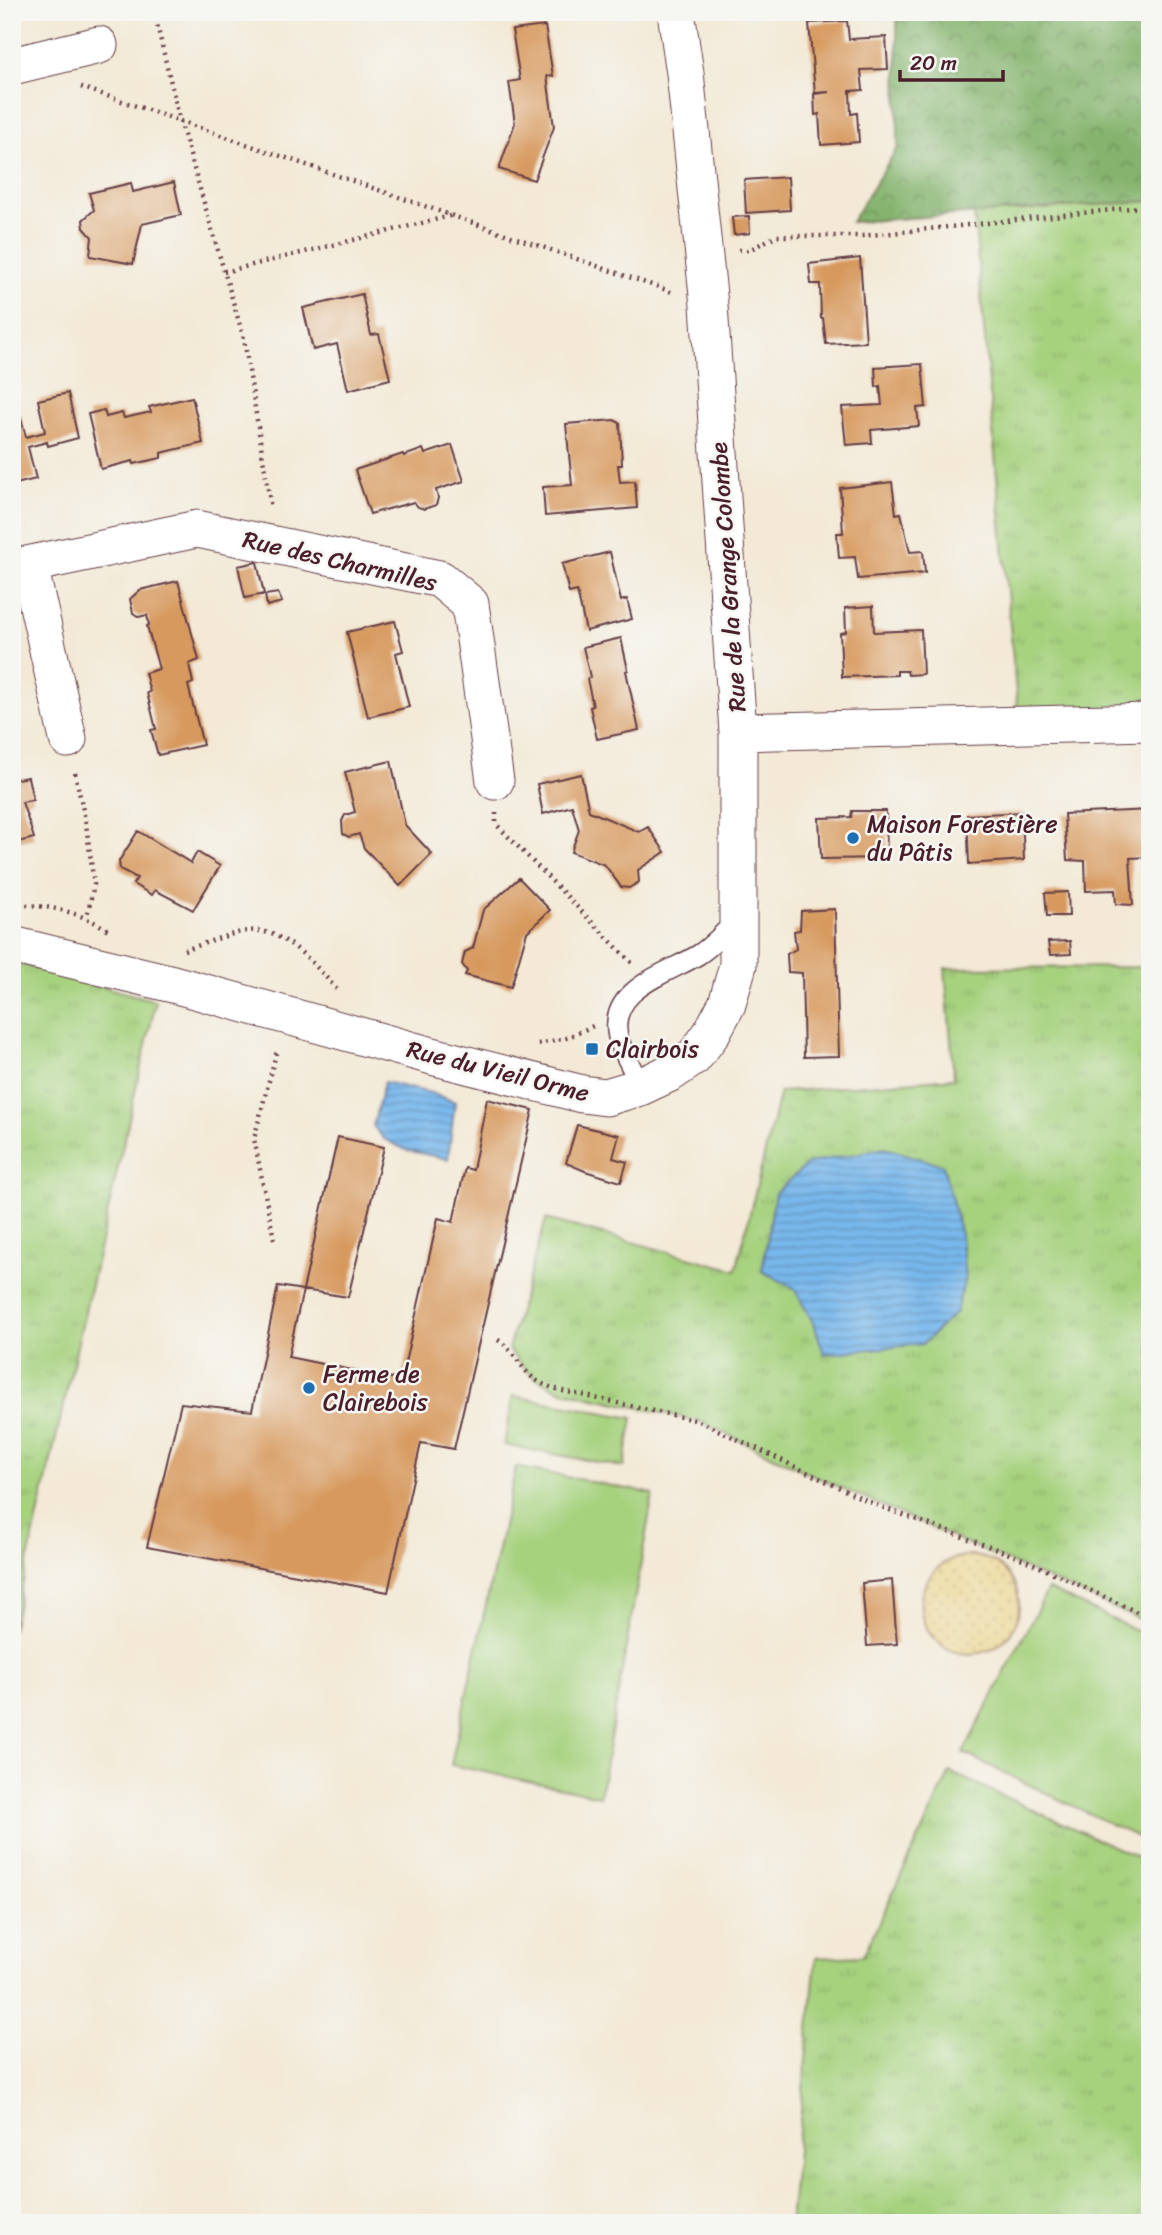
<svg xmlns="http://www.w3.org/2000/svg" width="1162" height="2235" font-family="Sriracha,sans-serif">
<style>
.grass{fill:url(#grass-tufts);stroke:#787854;stroke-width:2}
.forest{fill:url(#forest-crowns);stroke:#676a4c;stroke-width:2}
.sand{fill:url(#sand-dots);stroke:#9c7c64;stroke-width:2}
.park{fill:#a6d27e;stroke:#787854;stroke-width:2}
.water{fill:url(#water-rules);stroke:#616c8c;stroke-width:2}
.building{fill:#d7995d}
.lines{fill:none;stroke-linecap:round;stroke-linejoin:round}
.service-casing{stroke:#633d45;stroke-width:22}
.minor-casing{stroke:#633d45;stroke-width:39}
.path{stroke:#633d45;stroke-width:4.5;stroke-dasharray:2 5;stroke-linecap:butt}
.service{stroke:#fff;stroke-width:19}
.minor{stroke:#fff;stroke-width:37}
.poi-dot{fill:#1f6fb2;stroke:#f6f6f2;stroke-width:2.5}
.labels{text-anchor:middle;stroke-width:5;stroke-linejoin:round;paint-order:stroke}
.street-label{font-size:24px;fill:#4a1f2b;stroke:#f6f6f2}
.poi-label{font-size:24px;fill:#4a1f2b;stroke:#f6f6f2;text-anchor:start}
</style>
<defs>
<pattern id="grass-tufts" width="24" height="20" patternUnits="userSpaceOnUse" patternTransform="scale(1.75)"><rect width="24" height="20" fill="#a6d27e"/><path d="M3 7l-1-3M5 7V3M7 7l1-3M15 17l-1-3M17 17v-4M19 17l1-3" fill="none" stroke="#90b46d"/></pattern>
<pattern id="forest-crowns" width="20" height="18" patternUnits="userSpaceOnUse" patternTransform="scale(1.75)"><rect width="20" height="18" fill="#84b46d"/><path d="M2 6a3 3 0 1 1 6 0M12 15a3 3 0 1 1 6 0" fill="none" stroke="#6e925a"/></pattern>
<pattern id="sand-dots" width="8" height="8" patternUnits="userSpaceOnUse" patternTransform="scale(1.75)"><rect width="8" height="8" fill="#eeda9e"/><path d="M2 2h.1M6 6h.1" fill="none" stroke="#cebb88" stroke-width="1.8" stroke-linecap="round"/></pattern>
<pattern id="water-rules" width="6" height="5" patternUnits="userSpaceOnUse" patternTransform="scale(1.75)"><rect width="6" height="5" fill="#78b8ec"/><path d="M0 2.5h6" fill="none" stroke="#6495bf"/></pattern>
</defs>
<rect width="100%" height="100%" fill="#f6f6f2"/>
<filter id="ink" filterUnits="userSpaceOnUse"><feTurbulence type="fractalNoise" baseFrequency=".0143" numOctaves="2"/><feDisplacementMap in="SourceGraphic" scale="14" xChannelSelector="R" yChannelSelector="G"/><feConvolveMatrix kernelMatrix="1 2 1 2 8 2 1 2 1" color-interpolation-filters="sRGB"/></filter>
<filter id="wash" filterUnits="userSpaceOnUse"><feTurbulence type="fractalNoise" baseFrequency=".00686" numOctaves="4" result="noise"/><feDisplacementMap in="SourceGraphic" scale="28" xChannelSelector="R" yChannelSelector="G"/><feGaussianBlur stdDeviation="1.57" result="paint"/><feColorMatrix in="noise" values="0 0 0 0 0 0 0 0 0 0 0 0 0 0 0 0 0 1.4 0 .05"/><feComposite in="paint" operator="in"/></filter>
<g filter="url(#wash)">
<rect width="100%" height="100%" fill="#f3e9d6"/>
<path class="grass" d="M1150 201V713L1018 716 974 214Z
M12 962 156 1001 12 1630Z
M1150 967V1624L832 1484 699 1421 563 1391C533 1379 528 1373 508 1349L546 1219 736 1270 780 1092 954 1078 945 968Z
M950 1772 1150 1863V2223H790L816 1958 863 1956Z"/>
<path class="forest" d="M897 12H1150V201L851 222 898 147Z"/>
<path class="sand" d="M921 1605a49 49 0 1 1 98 0a49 49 0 1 1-98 0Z"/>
<path class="park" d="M513 1396 633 1418 624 1467 504 1445Z
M516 1467 653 1494 600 1796 451 1765Z
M1048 1589 1150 1637V1843L963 1753Z"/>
<path class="water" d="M384 1082 431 1093 455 1102 448 1159 406 1150 384 1139 373 1126Z
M885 1148 943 1165 961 1235 965 1278 956 1312 923 1344 824 1354 814 1324 794 1288 762 1271 775 1193 809 1163Z"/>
<g id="blocks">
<path class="building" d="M847 21 849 39 886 37 888 69 861 70 863 90 850 91 851 114 857 113 859 142 821 145 819 114 815 115 814 94 829 92 815 93 809 23Z
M545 26 553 76H547L554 127 534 180 499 169 515 123 509 82 520 80 512 30Z
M788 177 790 210 746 213 744 180Z
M174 182 181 215 142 224 133 264 90 256 92 237 84 228 83 220 94 210 89 193 131 183 133 192Z
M749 216 750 233 734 235 732 217Z
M860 258 866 342 826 344 823 318H821L820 284H811L809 264Z
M362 294 371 335 379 334 390 379 348 390 337 344 313 350 303 308Z
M922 364 926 407 917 408 919 426 871 430 872 443 846 445 842 407 882 405 880 386 876 387 875 367Z
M68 393 78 438 48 446 47 442 28 447 36 479 12 485V416L20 414 26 437 45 432 38 400Z
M192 397 203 443 161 453V458L134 464 133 461 101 469 88 414 104 410 106 417 122 413 124 418 151 412 149 407Z
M614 420 620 423 622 465H618L620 482 635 481 637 508 545 516 543 487 572 485 566 424Z
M452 445 464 481 436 490 438 498 436 505 424 509 418 507 414 502 370 514 355 470 403 454 404 456 423 449 425 454Z
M892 482 896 514 901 513 910 552 923 551 925 573 858 579 855 557 839 558 837 533H843L840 488Z
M610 552 621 601 627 599 632 619 586 631 577 591 569 593 562 564Z
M257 562 264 594 245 598 238 566Z
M178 581 199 660 189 664 193 683 188 685 203 745 158 755 151 730 156 729 147 693 150 692 145 673 159 669 147 626 149 625 147 615 139 617 133 613 130 599 140 590Z
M278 593 282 602 267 606 265 595Z
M873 606 874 632 921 630 923 674 908 675 907 671H897V675L842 677 840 633 846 632 845 608Z
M395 621 403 651 396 653 409 707 368 717 347 632Z
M621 638 628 670 626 671 639 730 597 739 590 707 593 706 587 679 590 677 583 647Z
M391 761 405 825 432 854 400 886 364 848 359 834 349 837 343 834 342 821 345 815 355 812 345 772Z
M581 774 589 811 639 832 648 827 665 852 638 870 639 882 629 888 621 887 605 865 571 852 579 830 572 806 543 814 537 784Z
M28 777 33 800 22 802 34 838 18 842 17 853 12 854V780Z
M1150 810V857L1130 858 1133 905 1116 904 1115 890 1086 891 1085 861 1067 860 1064 814Z
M852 811H886L887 858 821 859 819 818 851 817Z
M1022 812 1024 860 969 864 967 815Z
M138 831 191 863 197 852 220 866 193 910 155 890 152 895 133 884 137 878 120 869 119 861Z
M519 878 550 910 527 932 511 987 465 975 467 971 462 964 465 952 473 948 483 910Z
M1068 892 1069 916H1047L1045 893Z
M835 909 839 1056 804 1057 802 973 788 972 787 954 796 949 794 931 800 930 801 911Z
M1070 941 1071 954 1050 955 1048 942Z
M487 1099 533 1110 454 1449 421 1443 388 1592 147 1547 181 1403 252 1411 278 1286 303 1290 288 1357 401 1380 438 1218 453 1222 465 1168 473 1170Z
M577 1125 619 1135 613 1158 627 1162 621 1182 585 1171 566 1163Z
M338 1137 384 1147 348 1297 303 1290Z
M892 1580 897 1644 867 1646 862 1583Z"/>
</g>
</g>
<g filter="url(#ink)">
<use href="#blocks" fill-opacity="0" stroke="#633d45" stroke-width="2"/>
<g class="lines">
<defs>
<path id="service" d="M640 1087C634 1070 623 1054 618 1037 607 989 667 974 698 955 713 946 725 931 738 919"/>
<path id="minor" d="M12 66 99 45
M29 565 68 739
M12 568 197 529 440 579 470 604 495 781
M738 732 1150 722
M12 945 173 984 432 1056 582 1094 606 1097 640 1087 672 1072 694 1057 711 1034 727 1004 738 965V732L709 305 685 73 676 12"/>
</defs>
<use href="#service" class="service-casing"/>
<use href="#minor" class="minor-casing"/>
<path class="path" d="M154 12 180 121 672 292
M81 87 180 121 244 339 271 508
M739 250H749L776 236H862L1150 206
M224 272 450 216
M75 773 86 824 94 884 87 916
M496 813V824L632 963
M12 904C48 906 77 910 108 930
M184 950C205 944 226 934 247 931 284 926 317 967 339 992
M538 1044 566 1038 593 1026
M274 1239 254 1139 277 1050
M498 1340C513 1349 519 1366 532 1377 540 1384 552 1388 563 1391L699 1421 876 1505 1023 1559 1150 1618"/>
<use href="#service" class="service"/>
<use href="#minor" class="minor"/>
</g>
</g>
<g class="poi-dot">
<circle cx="853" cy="838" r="7"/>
<rect x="585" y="1042" width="14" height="14" rx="3.5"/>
<circle cx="309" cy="1388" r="7"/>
</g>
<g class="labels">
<g class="street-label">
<text transform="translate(340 561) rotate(13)" y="8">Rue des Charmilles</text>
<text transform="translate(728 577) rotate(-94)" y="8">Rue de la Grange Colombe</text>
<text transform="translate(498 1071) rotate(14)" y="8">Rue du Vieil Orme</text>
</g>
<g class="poi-label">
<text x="867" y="832">Maison Forestière<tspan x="867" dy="28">du Pâtis</tspan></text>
<text x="606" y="1057">Clairbois</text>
<text x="323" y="1382">Ferme de<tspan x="323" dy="28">Clairebois</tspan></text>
</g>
</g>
<rect width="1162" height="2235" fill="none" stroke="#f6f6f2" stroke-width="42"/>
<path d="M900 70v10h103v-10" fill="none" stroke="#4a1f2b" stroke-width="3.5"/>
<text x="910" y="70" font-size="21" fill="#4a1f2b" stroke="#f6f6f2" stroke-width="5" paint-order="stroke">20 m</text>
</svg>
